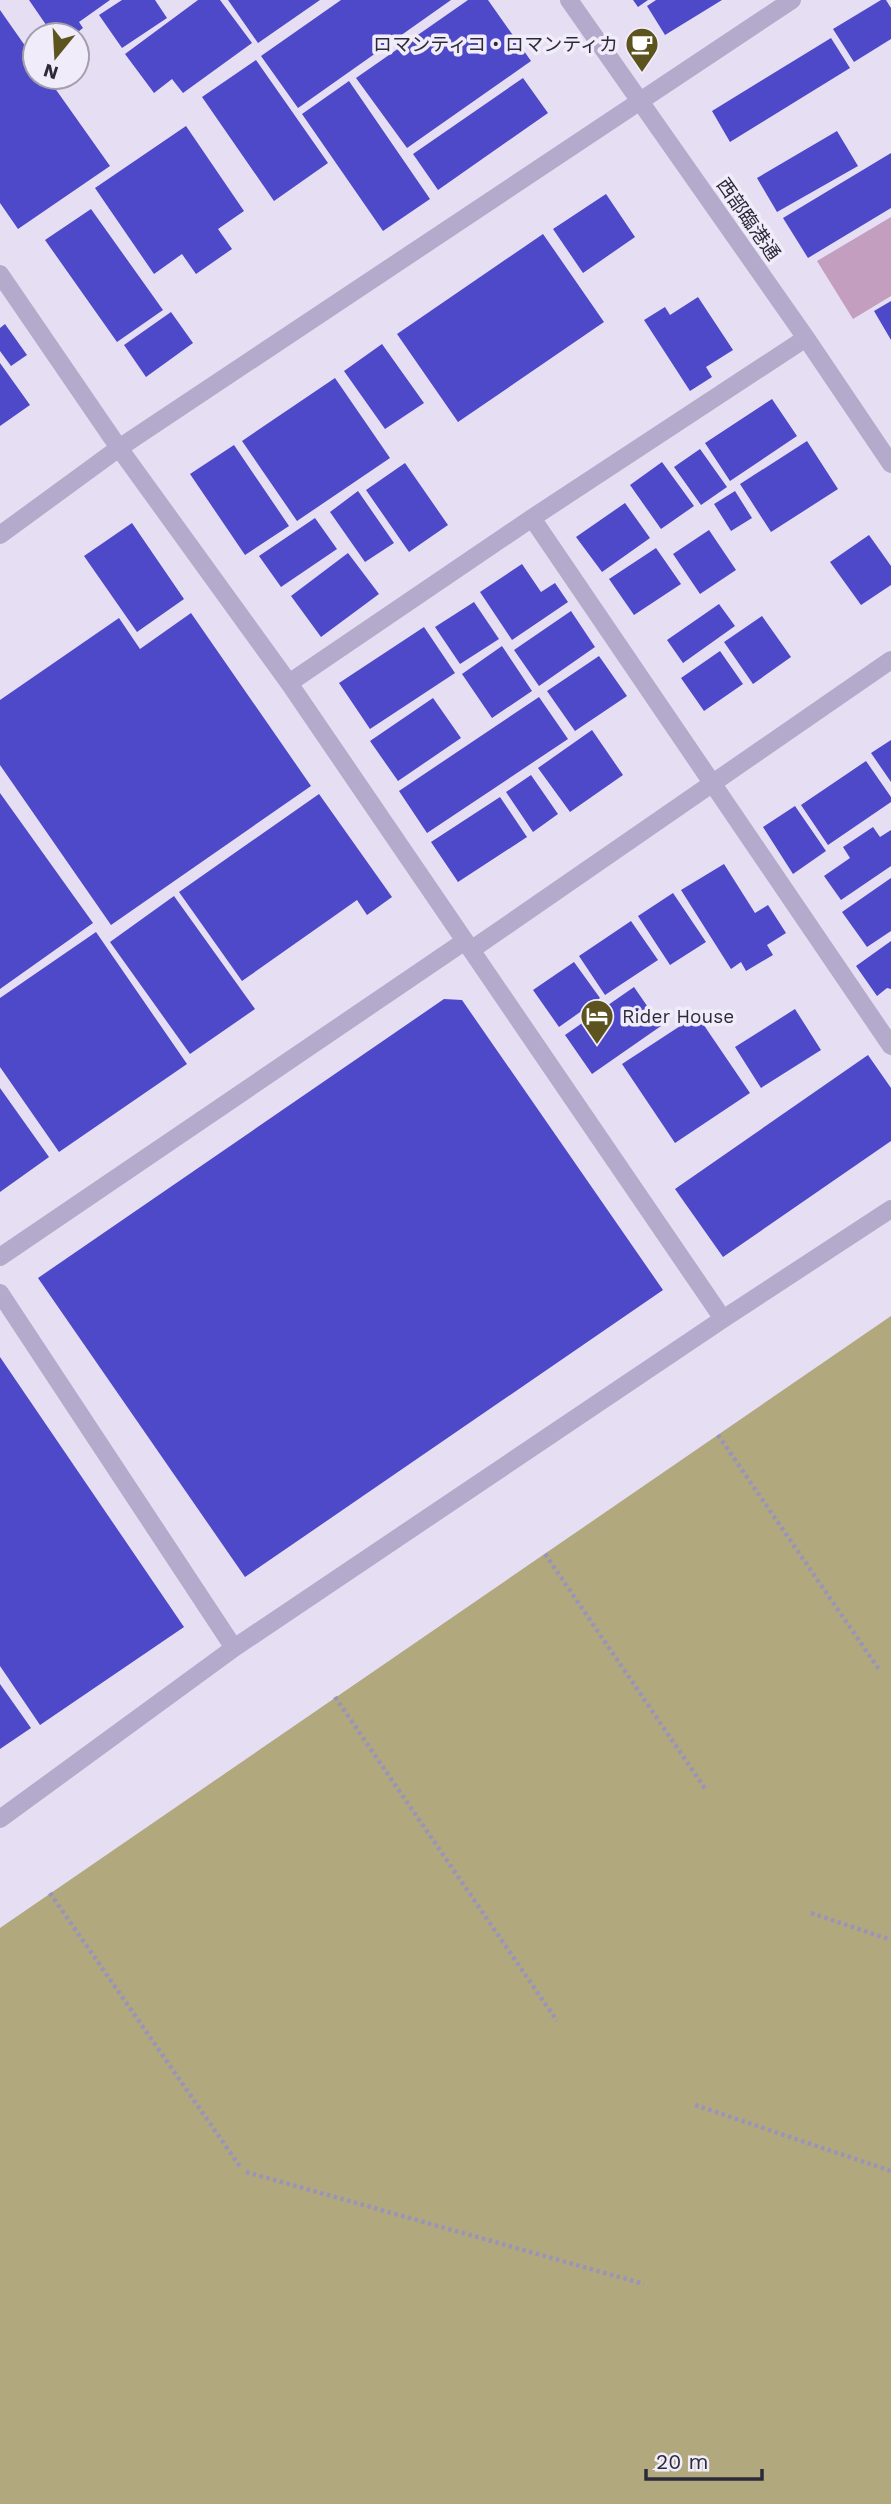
<svg xmlns="http://www.w3.org/2000/svg" width="891" height="2504" font-family="'Work Sans','Noto Sans JP',sans-serif">
<style>
.green{fill:#c39ebe}
.water{fill:#b1a97d}
.building{fill:#4d49c8}
.lines{fill:none;stroke-linecap:round;stroke-linejoin:round}
.path{stroke:#9c94b8;stroke-width:4.5;stroke-dasharray:3.5 3.5;stroke-linecap:butt}
.minor{stroke:#b3aacc;stroke-width:18}
.labels{text-anchor:middle;stroke-width:7;stroke-linejoin:round;paint-order:stroke}
.poi-label{font-size:19px;fill:#2c2a39;stroke:#f1ecfa;text-anchor:end}
.street-label{font-size:19px;fill:#2c2a39;stroke:#f1ecfa}
</style>
<rect width="100%" height="100%" fill="#e6dff3"/>
<path class="green" d="M891 217V296L853 319 817 261Z"/>
<path class="water" d="M891 1316V2504H0V1928Z"/>
<path class="building" d="M29 0H110L79 22 83 28 74 35H53Z
M122 0H155L167 18 122 48 99 15Z
M198 0H220L252 43 183 93 172 79 154 93 125 54Z
M228 0H320L258 43Z
M341 0H451L298 108 261 56Z
M468 0H488L531 61 407 148 356 78Z
M633 0H648L638 7Z
M656 0H722L665 35 647 6Z
M881 0H886L891 8V39L854 62 833 29Z
M0 10 35 60V77H47L110 166 18 229 0 203Z
M831 38 850 68 730 142 712 111Z
M256 60 328 163 274 201 202 97Z
M523 78 548 113 438 190 413 154Z
M349 81 430 199 383 231 302 114Z
M186 126 244 211 218 229 232 249 196 274 182 254 154 274 95 188Z
M837 131 858 166 777 212 757 178Z
M891 153V208L808 258 783 218Z
M606 194 635 237 583 273 553 229Z
M91 209 163 310 117 342 45 240Z
M543 234 604 322 458 422 397 334Z
M698 297 733 350 706 367 712 377 690 391 644 320 665 307 670 315Z
M891 301V340L874 311Z
M171 312 193 343 146 377 124 345Z
M5 324 27 355 11 366 0 351V328Z
M382 344 424 403 385 429 344 371Z
M0 363 30 405 0 426Z
M335 378 390 458 297 521 242 441Z
M772 399 797 436 730 481 705 443Z
M807 441 838 489 771 532 740 484Z
M234 445 289 526 245 555 190 474Z
M700 449 727 487 701 505 674 467Z
M662 462 694 506 661 529 630 485Z
M405 463 448 525 409 552 366 490Z
M358 491 394 543 365 562 330 512Z
M735 491 752 518 731 531 714 504Z
M625 503 650 538 602 572 576 537Z
M315 518 337 549 281 587 259 556Z
M132 523 184 599 137 632 84 556Z
M709 530 736 570 700 594 673 554Z
M869 535 891 566V585L861 605 830 562Z
M656 548 681 584 634 615 609 579Z
M348 553 379 594 321 637 291 596Z
M522 564 541 592 555 583 568 602 512 640 480 592Z
M474 602 499 639 460 664 435 627Z
M719 604 735 626 683 663 667 640Z
M571 611 595 647 539 686 514 650Z
M191 613 311 786 111 925 0 765V700L119 618 140 649Z
M762 616 791 657 753 684 724 642Z
M424 627 455 673 370 729 339 683Z
M502 646 532 691 492 718 462 674Z
M720 651 743 684 704 711 681 678Z
M599 656 627 696 575 731 547 691Z
M539 697 568 739 427 833 399 791Z
M433 698 461 738 398 781 370 741Z
M592 730 623 775 570 812 538 768Z
M891 740V782L871 753Z
M866 761 891 797V802L828 845 801 805Z
M531 775 558 814 533 832 506 792Z
M0 793 93 923 0 989Z
M319 794 392 897 367 915 357 900 242 981 179 892Z
M500 797 527 837 458 882 431 842Z
M795 806 826 851 793 874 763 827Z
M873 827 880 837 891 830V866L841 900 824 876 850 858 843 847Z
M724 864 755 913 768 905 786 933 767 945 773 955 746 971 741 962 731 969 681 890Z
M891 878V931L867 947 842 912Z
M673 893 706 942 670 965 638 916Z
M174 896 255 1009 190 1054 110 942Z
M631 921 658 960 605 995 579 956Z
M96 932 187 1064 59 1152 0 1067V998Z
M891 941V989L887 988 877 996 856 966Z
M574 962 600 998 559 1027 533 990Z
M634 987 661 1026 592 1074 565 1035Z
M444 999 462 1000 663 1290 245 1577 38 1278Z
M795 1009 821 1050 761 1088 735 1047Z
M697 1015 750 1093 675 1143 622 1064Z
M868 1055 891 1088V1141L723 1257 675 1189Z
M0 1088 49 1157 0 1192Z
M0 1357 184 1627 40 1725 0 1666Z
M0 1684 31 1728 0 1749Z"/>
<g class="lines">
<path class="path" d="M718 1435 880 1671
M545 1554 706 1790
M335 1697 557 2021
M50 1893 241 2168
M811 1913 891 1940
M695 2105 891 2171
M246 2172 644 2284"/>
<path class="minor" d="M569 0 806 338 891 464
M0 274 119 448 289 683 723 1319
M532 518 891 1046
M0 535 119 448 792 0
M289 683 532 518 806 338
M471 950 891 660
M0 1257 465 941
M0 1293 234 1648
M0 1819 234 1648 723 1319 891 1209"/>
</g>
<defs>
<symbol id="cafe-pin" viewBox="-11 -11 22 30"><path d="M0 17L-7.5 6A9.5 9.5 0 1 1 7.5 6Z" fill="#5c531e" stroke="#f1ecfa"/><path d="M-5.5-4.5H6V0H3Q3 3.5 0 3.5H-2.5Q-5.5 3.5-5.5 0ZM3-3.2v2h1.7v-2ZM-6 4.5H4V6H-6Z" fill="#fff"/></symbol>
<symbol id="hotel-pin" viewBox="-11 -11 22 30"><path d="M0 17L-7.5 6A9.5 9.5 0 1 1 7.5 6Z" fill="#5c531e" stroke="#f1ecfa"/><path d="M-6-4.5h1.5V1H6V5H4.5V3h-9V5H-6ZM-4 0a1.8 1.8 0 1 1 3.6 0ZM.5 0V-2.5h3Q6-2.5 6 0Z" fill="#fff"/></symbol>
</defs>
<g fill-rule="evenodd">
<use href="#cafe-pin" x="623" y="25" width="38" height="52"/>
<use href="#hotel-pin" x="578" y="997" width="38" height="52"/>
</g>
<g class="labels">
<g class="poi-label">
<text x="618" y="51">ロマンティコ・ロマンティカ</text>
<text x="622" y="1023" text-anchor="start">Rider House</text>
</g>
<g class="street-label">
<text transform="translate(749 219) rotate(55)" y="7">西部臨港通</text>
</g>
</g>
<g transform="translate(56 56) rotate(198)"><circle r="33" fill="#f1ecfa" stroke="#a29ead" stroke-width="2"/>
<path d="M0-5L12 26L0 18L-12 26Z" fill="#5c531e"/>
<text y="-10" font-size="19" font-weight="bold" text-anchor="middle" fill="#2c2a39">N</text>
</g>
<path d="M646 2469v10h116v-10" fill="none" stroke="#2c2a39" stroke-width="3.5"/>
<text x="656" y="2469" font-size="21" fill="#2c2a39" stroke="#f1ecfa" stroke-width="5" paint-order="stroke">20 m</text>
</svg>
